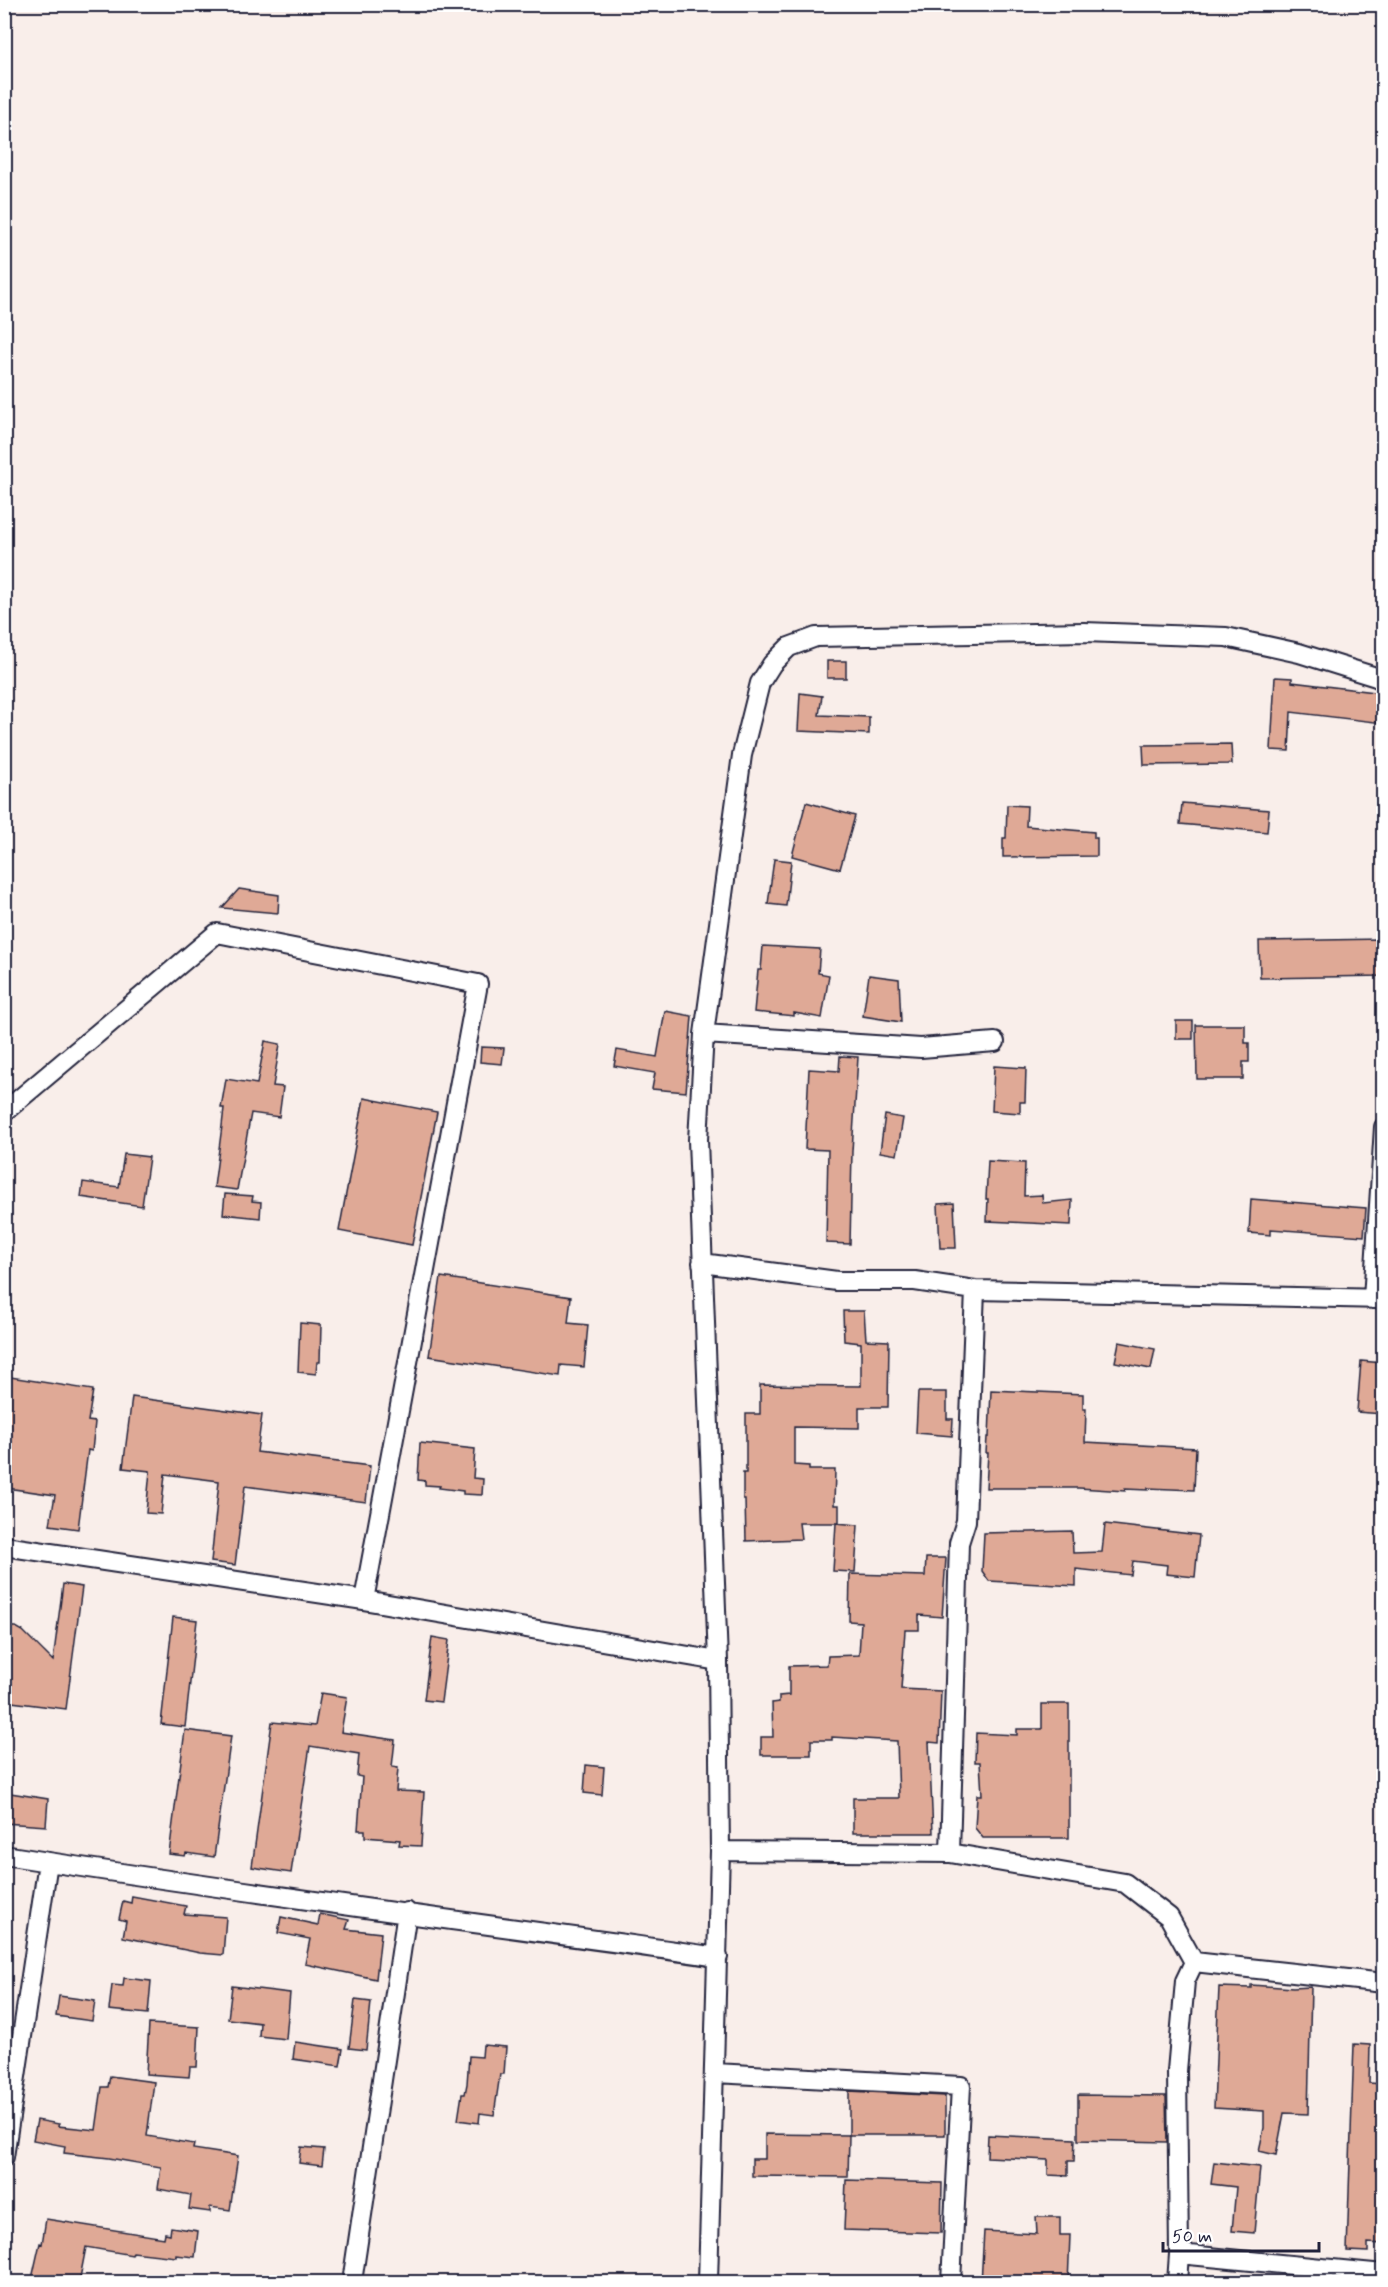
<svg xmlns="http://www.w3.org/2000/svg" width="1388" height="2287" font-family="Mynerve,sans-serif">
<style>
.building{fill:#dfa996;stroke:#22223b;stroke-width:1.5}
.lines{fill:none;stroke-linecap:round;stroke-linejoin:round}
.street-casing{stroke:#22223b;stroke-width:22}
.street{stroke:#fff;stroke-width:18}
</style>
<rect width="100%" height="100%" fill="#f9eeea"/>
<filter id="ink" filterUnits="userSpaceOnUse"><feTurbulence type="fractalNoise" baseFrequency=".0167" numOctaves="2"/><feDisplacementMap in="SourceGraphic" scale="12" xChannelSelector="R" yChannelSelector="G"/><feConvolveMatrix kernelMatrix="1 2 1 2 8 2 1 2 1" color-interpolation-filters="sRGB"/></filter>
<g filter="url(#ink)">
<path class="building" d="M827 661H846V678H827Z
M1275 677 1292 678V682L1383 693V723L1291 712 1289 751 1271 750Z
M800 693 822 696 819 715 869 717V734L798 731Z
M1231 744 1232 764 1144 765 1143 745Z
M806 802 855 816 840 869 792 856Z
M1182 803 1269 810 1267 832 1180 824Z
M1007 805 1027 806 1026 826 1094 832V838H1097V856L1003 857V838H1006Z
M774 859 791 861 786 906 768 904Z
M239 889 279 895 278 913 222 908Z
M1382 939 1383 976 1260 978 1259 941Z
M763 946 820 949 818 973 829 975 822 1018 794 1013V1016L754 1012 758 970H761Z
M869 975 899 979 901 1022 863 1016Z
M665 1011 692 1016 686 1092 652 1089 655 1073 614 1066 617 1050 657 1057Z
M1176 1021H1193V1039H1176Z
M1196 1025H1245V1043H1249V1062H1243V1079H1197Z
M265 1041 280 1044 273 1086 283 1087 279 1117 251 1113 237 1190 214 1187 222 1126 224 1108H221L226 1079 257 1084Z
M481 1047 504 1048 502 1064 480 1062Z
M840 1056 858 1057 852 1151 850 1244 826 1243 828 1150 805 1149 809 1069 839 1071Z
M994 1066 1026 1068 1025 1102H1020V1113L992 1111Z
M364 1098 437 1112 412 1245 339 1231Z
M885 1115 903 1118 897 1155 880 1152Z
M124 1154 149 1157 142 1206 81 1197 83 1182 119 1187Z
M988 1161 1025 1163 1024 1196 1042 1195 1043 1203 1072 1200 1071 1225 987 1221 988 1199H986Z
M225 1194 253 1196 252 1201 261 1202 260 1218 223 1214Z
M1251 1199 1366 1208 1364 1236 1271 1229V1235L1249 1233Z
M954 1203 956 1248H940L938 1204Z
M441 1277 571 1297 568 1323 588 1325 584 1367 561 1365 560 1376 429 1356Z
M843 1311H864L866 1340 889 1341 888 1407H859V1428L794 1427V1465L809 1466V1470H835L834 1505H839V1523H799L801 1539 746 1541 745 1499H743V1473H746V1414H760V1385L861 1386V1343L844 1341Z
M300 1323 321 1325 320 1362H317L316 1374 298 1372Z
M1119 1342 1155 1349 1151 1369 1115 1362Z
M1361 1361 1383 1363V1414L1357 1412Z
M4 1376 93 1390 88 1421 95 1422 92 1451 88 1450 78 1529 50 1525 55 1495 7 1488 12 1452 4 1451Z
M991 1390 1083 1394V1409H1086L1085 1442 1196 1448 1194 1490 1148 1488V1490L1125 1489V1491L1079 1488H986L988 1453H986L987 1437H989Z
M918 1392H947V1419H953L952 1436 916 1433Z
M132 1397 262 1415 257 1452 370 1466 366 1502 245 1486 235 1565 211 1562 219 1481 165 1474 161 1514 146 1513 150 1471 123 1468Z
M420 1443 475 1449 473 1478 483 1479 482 1495 463 1494V1491L439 1488 440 1486 425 1485V1481L418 1480Z
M836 1523 858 1525 855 1572 833 1571Z
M1105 1524 1199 1535 1195 1577 1166 1574 1167 1565 1133 1561 1131 1575 1076 1569V1586L989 1581 982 1571 984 1533 1072 1531 1073 1553 1102 1552Z
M926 1558H946L942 1617 919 1615V1630H905L901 1689 941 1691 939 1743 929 1742 933 1833H853V1798H899L897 1741 832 1737V1740H811V1755H761V1737H773L772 1703 779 1702V1696L789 1695V1666L827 1665 828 1656 859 1655 861 1622 849 1621 850 1574 925 1576Z
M63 1584 82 1587 66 1709 4 1701V1627H16L23 1631 53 1661Z
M173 1617 197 1620 185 1727 161 1724Z
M432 1637 449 1640 441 1702 424 1700Z
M321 1693 347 1697 341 1732 395 1740 392 1767 398 1768 396 1791 424 1792 421 1846 399 1845 400 1840 365 1837V1830H358L362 1777 357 1776 359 1754 310 1746 291 1873 252 1867 272 1722 315 1726Z
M1042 1704H1069V1838H983L975 1828 977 1795H982L980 1762H975L976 1733 1017 1735V1729H1042Z
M185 1730 231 1736 214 1857 186 1853 185 1856 169 1854Z
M586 1765 604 1767 602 1795 584 1793Z
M4 1792 48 1799 46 1826 4 1823Z
M132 1896 186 1906 184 1914 226 1917 223 1955 200 1953 123 1937 126 1921 119 1919 123 1901 131 1903Z
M320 1914 349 1920 346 1929 381 1933 376 1979 305 1964 310 1939 278 1933 281 1917 318 1925Z
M124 1978 151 1981 148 2014 109 2010 112 1985 123 1986Z
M1251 1985 1293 1988 1311 1987 1308 2114 1284 2113 1276 2155 1259 2151 1264 2128V2111L1214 2108 1219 1987 1251 1988Z
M232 1986 290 1993 286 2039 259 2036 260 2023 228 2019Z
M59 1996 95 2001 92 2021 56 2016Z
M355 2000 371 2002 366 2050 349 2048Z
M149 2024 199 2027 197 2067H190L189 2077 146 2074Z
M295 2042 343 2049 340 2066 293 2059Z
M1354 2044 1370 2045 1369 2083 1383 2084V2244L1368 2243V2252L1347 2251Z
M483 2045 506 2047 504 2074H500L494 2115 480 2113 479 2123 458 2120 462 2094H465L467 2084 469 2056 482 2057Z
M110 2076 154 2082 147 2136 194 2144 193 2149 238 2156 230 2210 210 2207V2212L189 2209 191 2195 158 2189 161 2167 109 2158 64 2153 65 2146 33 2140 37 2120 59 2124 58 2126 96 2130 102 2087H108Z
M849 2091 945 2096V2135H849Z
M1078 2095 1166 2096 1167 2142 1078 2140Z
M765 2134 849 2135 848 2177 752 2176V2159H765Z
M988 2135 1075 2139 1074 2161H1068V2176L1048 2175V2160L987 2157Z
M301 2147 324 2149 322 2166 299 2163Z
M1214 2162 1260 2167 1254 2233 1232 2231 1236 2187 1211 2184Z
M846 2180 942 2183 941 2233 844 2230Z
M1036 2217H1060V2235H1070L1068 2283H981L984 2231 1037 2234Z
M46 2219 164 2238 165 2233 170 2234 171 2227 198 2231 195 2257 176 2255V2257L133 2252 132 2255 86 2247 79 2283H31L40 2243 42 2244Z"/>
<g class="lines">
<defs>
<path id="street" d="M704 1034 921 1048 995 1042
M4 1112 217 933 478 984 364 1600
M702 1263 837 1281H915L975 1290 1384 1299
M1373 1299 1384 1127
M4 1546 364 1600 718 1661
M720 1851 950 1853 1125 1883 1169 1917 1194 1962
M950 1853 959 1543 966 1521 975 1290
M4 1855C242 1893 480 1923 718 1957
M1194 1962 1384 1983
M715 2073 961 2086 951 2282
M4 2157 48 1862
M1179 2254 1384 2274
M352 2282 407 1912
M708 2282 720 1851 718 1661 698 1140 704 1034 742 755 760 683 772 664 789 647 816 637 1084 632 1226 637 1299 653 1376 677 1384 681
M1177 2282 1179 2254 1177 2071 1185 1981 1194 1962"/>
</defs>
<use href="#street" class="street-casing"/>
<use href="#street" class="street"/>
</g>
</g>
<rect width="1388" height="2287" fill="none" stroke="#fff" stroke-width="24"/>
<rect x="12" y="12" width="1364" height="2263" fill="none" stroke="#22223b" stroke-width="2" filter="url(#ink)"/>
<path d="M1163 2242v9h156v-9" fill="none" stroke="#22223b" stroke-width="3"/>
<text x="1172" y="2242" font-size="18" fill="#22223b" stroke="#ffffff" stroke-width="4.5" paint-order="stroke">50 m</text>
</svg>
